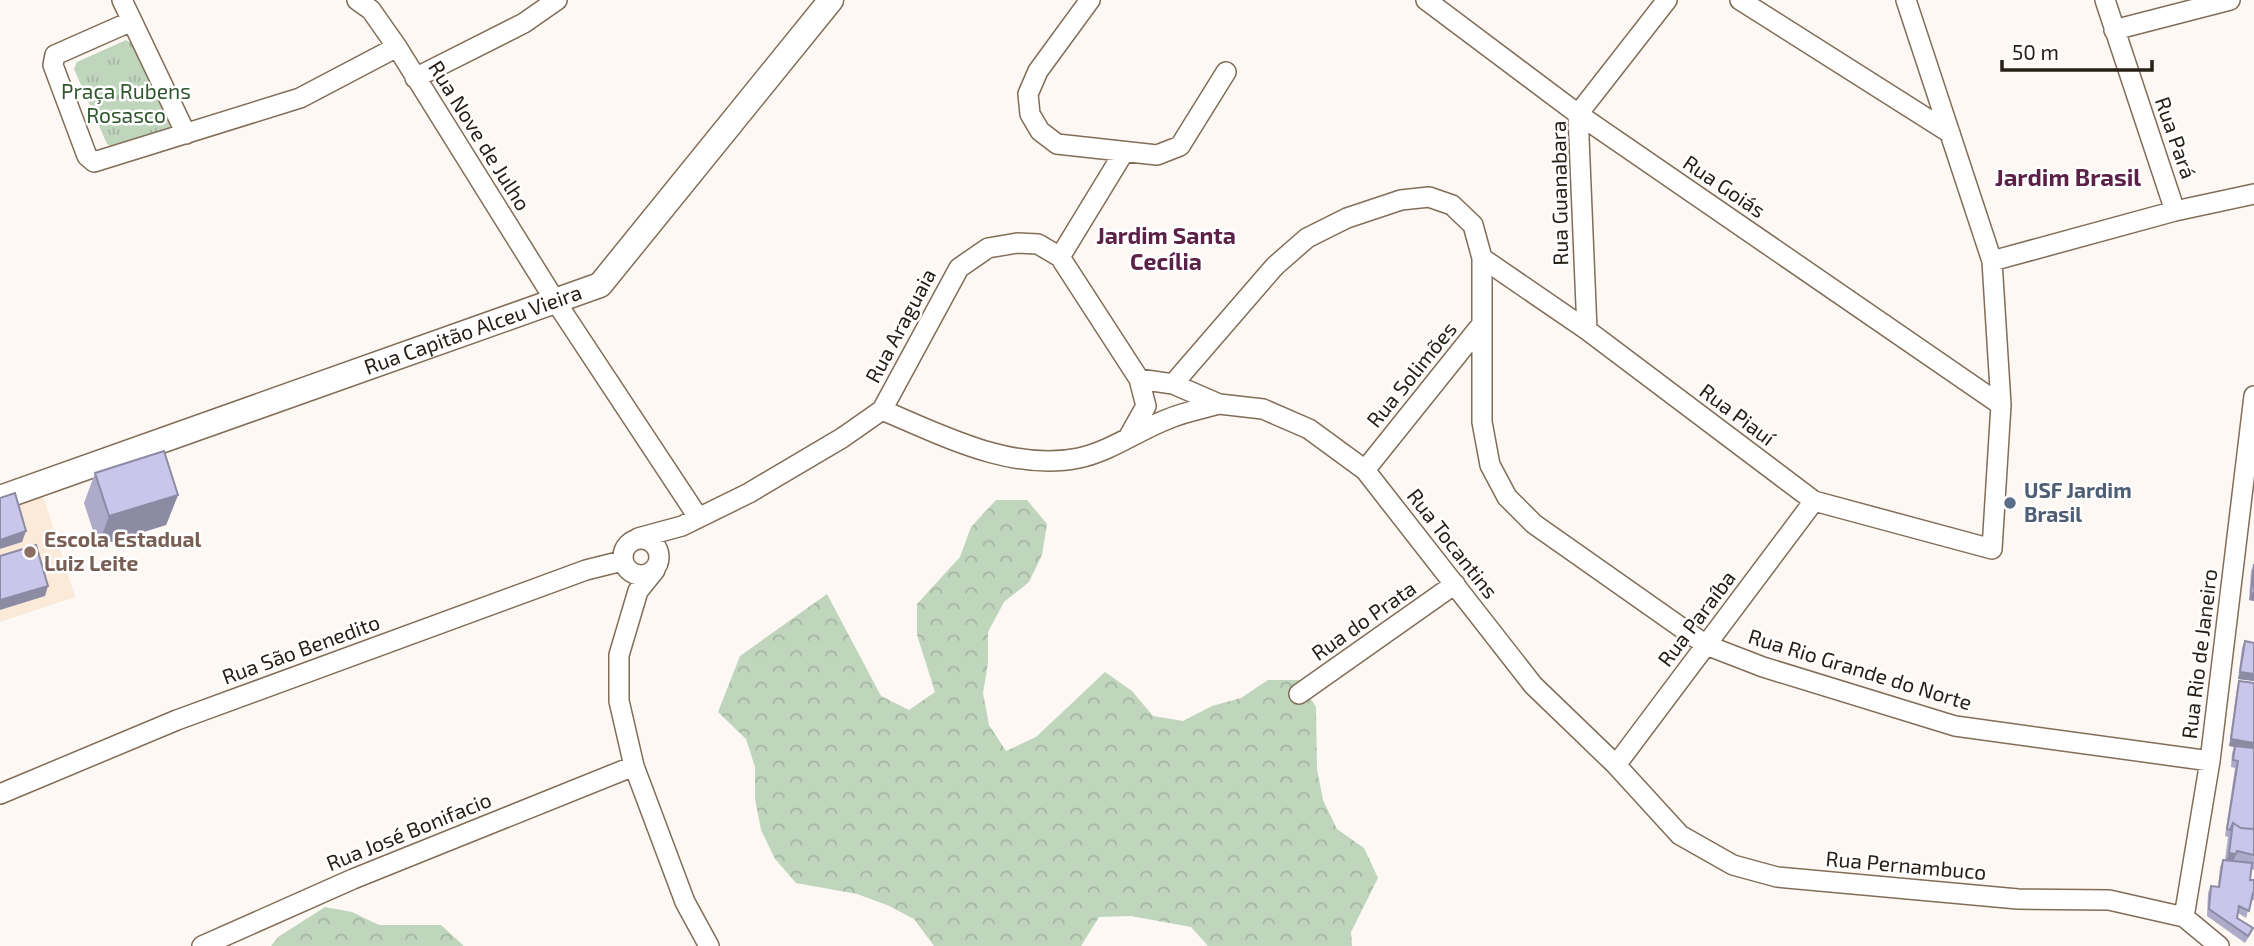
<svg xmlns="http://www.w3.org/2000/svg" width="2254" height="946" font-family="'Exo 2',sans-serif">
<style>
.built{fill:#fbead8}
.grass{fill:url(#grass-tufts)}
.forest{fill:url(#forest-crowns)}
.lines{fill:none;stroke-linecap:round;stroke-linejoin:round}
.minor-casing{stroke:#816d58;stroke-width:22}
.tertiary-casing{stroke:#816d58;stroke-width:27}
.minor{stroke:#fff;stroke-width:19}
.tertiary{stroke:#fff;stroke-width:24}
.wall{fill:#aeaaca}
.shaded-wall{fill:#8d8ba4}
.building{fill:#cac6eb;stroke:#8d8ba4;stroke-width:2}
.service-dot{fill:#5c6f8a;stroke:#fff;stroke-width:2.5}
.education-dot{fill:#8d6e63;stroke:#fff;stroke-width:2.5}
.labels{text-anchor:middle;stroke-width:5;stroke-linejoin:round;paint-order:stroke}
.park-label{font-size:21px;fill:#30572d;stroke:#fff}
.street-label{font-size:21px;fill:#282017;stroke:#fff}
.service-label{font-size:21px;font-weight:bold;fill:#4e5e75;stroke:#fff;text-anchor:start}
.education-label{font-size:21px;font-weight:bold;fill:#785e54;stroke:#fff;text-anchor:start}
.neighbourhood-label{font-size:23px;font-weight:bold;fill:#5c2148;stroke:#fff}
.quarter-label{font-size:24px;font-weight:bold;fill:#5c2148;stroke:#fff}
</style>
<defs>
<pattern id="grass-tufts" width="24" height="20" patternUnits="userSpaceOnUse" patternTransform="scale(1.75)"><rect width="24" height="20" fill="#bfd5bc"/><path d="M3 7l-1-3M5 7V3M7 7l1-3M15 17l-1-3M17 17v-4M19 17l1-3" fill="none" stroke="#a4b7a1"/></pattern>
<pattern id="forest-crowns" width="20" height="18" patternUnits="userSpaceOnUse" patternTransform="scale(1.75)"><rect width="20" height="18" fill="#bfd5bc"/><path d="M2 6a3 3 0 1 1 6 0M12 15a3 3 0 1 1 6 0" fill="none" stroke="#a4b7a1"/></pattern>
</defs>
<rect width="100%" height="100%" fill="#fdf8f3"/>
<path class="built" d="M42 492 75 597 0 622V507Z"/>
<path class="grass" d="M126 40 132 44 171 123 168 130 113 148 107 144 74 69 77 62Z"/>
<path class="forest" d="M996 500H1027L1047 524 1042 555 1029 582 1004 602 988 632V663L983 693 989 725 1006 751 1036 737 1105 672 1132 691 1153 716 1183 721 1212 706 1241 698 1268 680H1299L1316 707 1317 769 1323 800 1337 829 1364 848 1378 878 1351 932 1352 946H1208L1191 927 1131 916 1099 917 1081 946H934L914 919 887 905 857 894 796 883 775 859 761 830 755 799V767L746 739 718 712 740 656 827 594 881 696 909 710 935 692 917 635V604L960 557 971 527Z
M325 907 352 912 379 925H441L464 946H271L278 937Z"/>
<g class="lines">
<defs>
<path id="minor" d="M122 0 186 134
M357 0 371 10 397 47 556 302 698 517
M1090 0 1038 71 1028 94 1030 114 1040 131 1057 144 1157 155 1180 146 1226 72
M1426 0 1578 114 2001 405
M1740 0 1950 133
M2105 0 2175 211
M132 21 55 55 53 65 87 156 94 162 300 98 397 47
M2114 30 2230 0
M415 78 524 23 557 0
M1060 257 1124 152
M1482 258 1587 330 1814 501 1992 549 2001 405 1992 261 1906 0
M1992 261 2175 211 2254 194
M1482 324V422L1490 465 1507 497 1534 524 1706 645 1763 667 1955 726 2210 761
M1587 330 1578 114 1667 0
M1139 379 1173 384 1219 404 1263 409 1309 429 1365 470 1533 685 1616 765 1680 835 1733 865 1777 877 2018 899 2109 900 2184 917 2219 946
M1173 384 1275 266 1307 238 1347 218 1401 200 1429 197 1452 205 1473 225 1482 258V324L1365 470
M882 410C942 435 1011 472 1079 458 1109 452 1139 430 1168 419 1184 412 1202 409 1219 404
M638 538 682 526 749 493 842 438 882 410 959 268 988 248 1017 243 1038 244 1060 257 1139 379 1146 406 1128 438
M623 557a18 18 0 1 1 36 0a18 18 0 1 1-36 0Z
M655 570 638 591 619 655V701L634 766 685 902 709 946
M1299 694 1455 584
M1616 765 1814 501
M0 794 177 720 586 570 622 561
M2184 917 2210 761 2254 396
M202 946 353 879 634 766"/>
<g id="tertiary">
<path id="s1" d="M0 498 600 285 831 0"/>
</g>
</defs>
<use href="#minor" class="minor-casing"/>
<use href="#tertiary" class="tertiary-casing"/>
<use href="#minor" class="minor"/>
<use href="#tertiary" class="tertiary"/>
</g>
<path class="wall" d="M95 473 178 495 166 525 98 546 84 503Z
M2254 564V601L2249 600 2251 571Z
M2245 641 2254 643V681L2238 679 2242 648Z
M2239 681 2254 683V870L2251 869 2250 880H2254V900H2251L2246 918 2238 913 2237 918 2253 928 2250 935 2245 943 2207 916 2208 893 2211 886 2218 887 2220 867 2223 860H2225L2228 837 2225 836 2235 768 2231 767 2232 753 2234 747 2229 746 2237 688Z"/>
<path class="shaded-wall" d="M178 495 166 525 98 546 109 516Z
M26 531 22 542 0 549V540Z
M48 586 45 596 0 610V600Z
M2251 593 2254 594V601L2249 600Z
M2240 672 2254 674V681L2238 679Z
M2231 739 2254 743V750L2229 746Z
M2229 853 2236 854 2231 868 2224 867Z"/>
<path class="building" d="M164 451 178 495 109 516 95 473Z
M15 493 26 531 0 540V498Z
M36 545 48 586 0 600V556Z
M2254 564V594L2251 593Z
M2245 641 2254 643V674L2240 672Z
M2239 681 2254 683V743L2231 739Z
M2235 746 2254 748V829L2241 828 2233 823 2230 830 2227 829 2238 761 2233 760Z
M2233 823 2241 828 2254 829V855L2237 851 2236 854 2229 853Z
M2223 860 2252 863 2250 880H2254V893H2253L2249 911 2239 906 2237 918 2253 928 2248 936 2209 909 2211 886 2219 887Z"/>
<circle class="service-dot" cx="2010" cy="503" r="7"/>
<circle class="education-dot" cx="30" cy="552" r="7"/>
<g class="labels">
<g class="park-label">
<text x="126" y="99">Praça Rubens<tspan x="126" dy="24">Rosasco</tspan></text>
</g>
<g class="street-label">
<text transform="translate(479 136) rotate(58)" y="7">Rua Nove de Julho</text>
<text transform="translate(2175 138) rotate(71)" y="7">Rua Pará</text>
<text transform="translate(1724 187) rotate(34)" y="7">Rua Goiás</text>
<text transform="translate(1560 193) rotate(-91)" y="7">Rua Guanabara</text>
<text transform="translate(901 326) rotate(-62)" y="7">Rua Araguaia</text>
<text dy="7" stroke="none"><textPath href="#s1" startOffset="502">Rua Capitão Alceu Vieira</textPath></text>
<text transform="translate(1412 375) rotate(-51)" y="7">Rua Solimões</text>
<text transform="translate(1737 415) rotate(37)" y="7">Rua Piauí</text>
<text transform="translate(1452 544) rotate(52)" y="7">Rua Tocantins</text>
<text transform="translate(1697 619) rotate(-53)" y="7">Rua Paraíba</text>
<text transform="translate(1364 621) rotate(-35)" y="7">Rua do Prata</text>
<text transform="translate(301 650) rotate(-20)" y="7">Rua São Benedito</text>
<text transform="translate(2200 654) rotate(-83)" y="7">Rua Rio de Janeiro</text>
<text transform="translate(1860 670) rotate(17)" y="7">Rua Rio Grande do Norte</text>
<text transform="translate(409 832) rotate(-22)" y="7">Rua José Bonifacio</text>
<text transform="translate(1906 866) rotate(5)" y="7">Rua Pernambuco</text>
</g>
<g class="service-label">
<text x="2024" y="498">USF Jardim<tspan x="2024" dy="24">Brasil</tspan></text>
</g>
<g class="education-label">
<text x="44" y="547">Escola Estadual<tspan x="44" dy="24">Luiz Leite</tspan></text>
</g>
<g class="neighbourhood-label">
<text x="1166" y="244">Jardim Santa<tspan x="1166" dy="26">Cecília</tspan></text>
</g>
<g class="quarter-label">
<text x="2068" y="186">Jardim Brasil</text>
</g>
</g>
<path d="M2002 60v10h150v-10" fill="none" stroke="#282017" stroke-width="3.5"/>
<text x="2012" y="60" font-size="21" fill="#282017" stroke="#ffffff" stroke-width="5" paint-order="stroke">50 m</text>
</svg>
